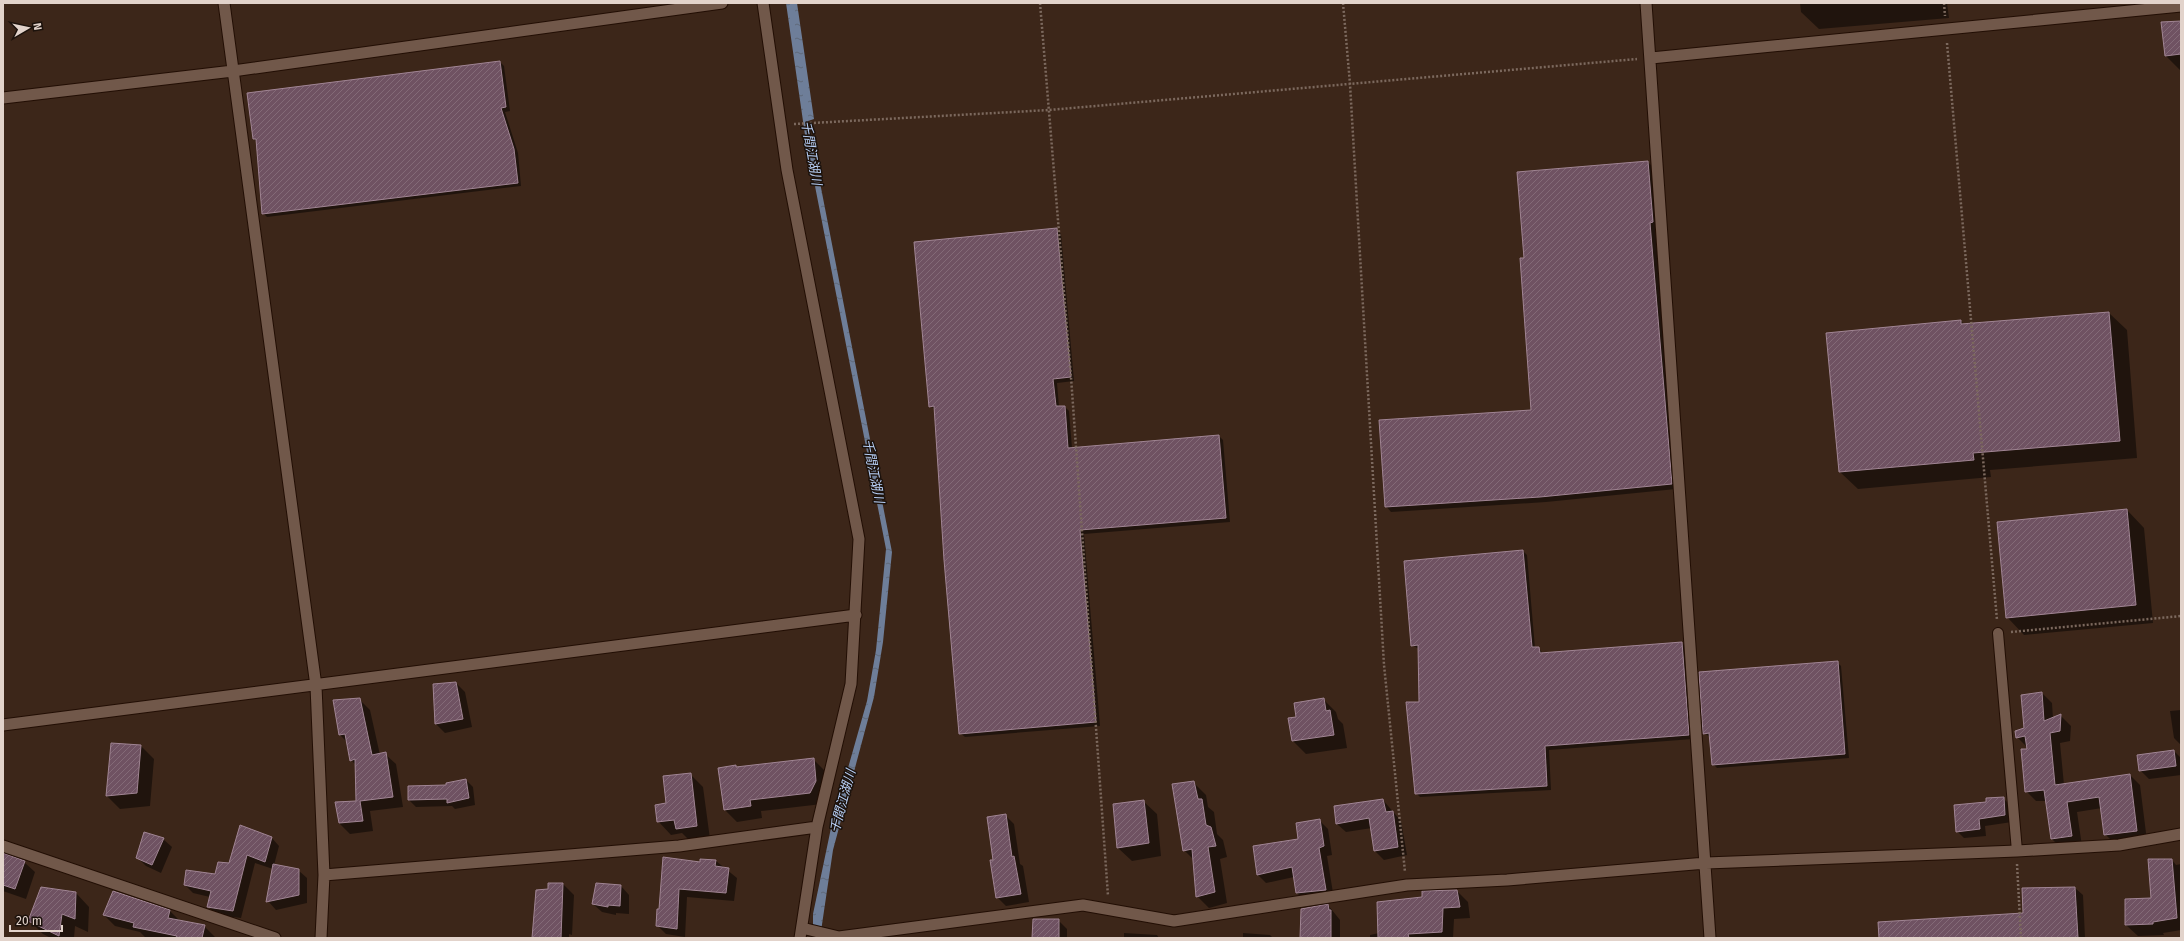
<svg xmlns="http://www.w3.org/2000/svg" width="2184" height="941" font-family="'Fira Sans','Noto Sans JP',sans-serif">
<style>
.water{fill:url(#water-ripples)}
.shadow{fill:#0007}
.building{fill:url(#building-hatch);stroke:#a18594}
.lines{fill:none;stroke-linecap:round;stroke-linejoin:round}
.service-casing{stroke:#220e04;stroke-width:12}
.minor-casing{stroke:#220e04;stroke-width:13}
.path{stroke:#7c695e;stroke-width:2.5;stroke-dasharray:2 2;stroke-linecap:butt}
.service{stroke:#71584a;stroke-width:10}
.minor{stroke:#71584a;stroke-width:11}
.labels{text-anchor:middle;stroke-width:3;stroke-linejoin:round;paint-order:stroke}
.water-label{font-size:13px;font-style:italic;fill:#b8d0f7;stroke:#1c120c}
</style>
<defs>
<pattern id="water-ripples" width="26" height="14" patternUnits="userSpaceOnUse"><rect width="26" height="14" fill="#6e7e99"/><path d="M2 4q2-2 4 0t4 0M15 11q2-2 4 0t4 0" fill="none" stroke="#5f6879"/></pattern>
<pattern id="building-hatch" width="6" height="6" patternUnits="userSpaceOnUse"><rect width="6" height="6" fill="#6f5262"/><path d="M-1 1l2-2M0 6l6-6M5 7l2-2" fill="none" stroke="#836a77"/></pattern>
</defs>
<rect width="100%" height="100%" fill="#3c2619"/>
<path class="water" d="M786 3H797L814 119 808 121 892 552 883 642 874 697 833 850 820 938H813V914L831 828 867 701 876 650 886 549 805 135Z"/>
<path class="shadow" d="M1800 3H1947L1949 18 1819 29 1801 12Z
M2181 22V71L2166 56Z
M500 62 504 66 510 111 505 112 518 153 521 186 267 217 263 213 258 143 254 139 248 94Z
M1648 162 1653 167 1658 227H1655L1676 489 1546 502 1391 512 1386 506 1532 411 1526 259Z
M1056 229 1061 234 1074 381 1057 383 1059 407H1065L1069 411 1072 448 1219 436 1223 440 1230 522 1084 534 1100 726 965 737 960 733 936 410 930 406Z
M2109 313 2127 330 2137 458 1990 470 1991 477 1858 489 1840 472 1827 334 1961 321 1964 324Z
M2127 510 2144 528 2153 623 2024 635 2007 617Z
M1523 551 1527 555 1535 648H1539L1543 654 1682 643 1686 647 1693 739 1549 750 1551 790 1420 797 1416 793 1420 703 1419 649 1412 645Z
M1837 662 1841 666 1849 758 1717 768 1713 764 1710 737 1704 733Z
M456 683 465 692 472 727 445 733 436 724 434 685Z
M2042 693 2052 703 2053 719 2061 716 2071 726 2070 741 2060 743 2064 785 2130 775 2140 785 2147 841 2116 845 2105 834 2102 808 2077 812 2082 846 2062 849 2052 839 2046 801H2036L2026 791 2027 747 2017 737 2025 729Z
M359 699 370 710 380 755 385 754 396 764 403 807 370 811 373 831 350 834 339 823 357 802 356 765 351 760 348 743 340 735 334 701Z
M1323 699 1336 712 1338 719 1343 724 1347 748 1306 754 1293 741 1297 717Z
M2181 710V745L2174 738 2170 711Z
M112 744 141 746 154 759 150 806 120 809 107 796Z
M2174 751 2181 758V775L2149 779 2140 770Z
M813 759 825 771 822 804 761 811 762 818 737 822 725 810 719 769 735 766 737 768Z
M690 774 703 787 710 839 690 841 682 833 671 835 658 821 667 804Z
M466 780 473 787 475 805 455 809 452 806 416 807 409 800Z
M1194 783 1206 795 1208 807 1214 812 1217 834 1223 840 1227 857 1220 859 1227 903 1209 908 1197 896 1193 859 1184 850Z
M2003 798 2010 805 2012 822 1985 826 1986 836 1964 838 1957 831 1987 803Z
M1383 800 1401 821 1407 855 1384 860 1375 851 1372 828 1346 832 1337 824 1335 807Z
M1143 801 1157 814 1161 856 1132 861 1118 848 1114 805Z
M1005 815 1014 824 1020 864 1023 866 1029 902 1006 906 997 897Z
M1320 821 1328 829 1332 855 1327 856 1334 899 1306 902 1297 893 1294 877 1266 883 1258 875Z
M271 837 279 846 274 865 298 870 307 878V903L276 910 268 901 273 869 255 863 241 918 216 915 208 906 210 897 193 893 185 885 216 876 229 864Z
M163 839 172 847 161 873 146 866 137 857Z
M3 854 24 862 35 872 26 899 3 891Z
M701 860 716 861 737 878 734 901 687 897 685 937 666 934 657 925 660 910Z
M2172 860 2176 865 2181 864V930L2163 933 2164 935 2138 936 2126 925 2152 899Z
M563 884 574 895 572 935 569 934V938H512H533L549 890Z
M621 886 629 895V914L616 913V915L602 912 593 904Z
M42 888 76 893 89 907 88 932 75 926 74 938H51L43 934 30 921Z
M2075 888 2083 895 2085 938H1880L2024 913Z
M1457 891 1468 902 1470 918 1454 919 1453 938H1370V935L1379 933 1423 898Z
M1328 905 1340 920V938H1301Z
M170 911 180 921 204 926 216 938H146L140 932 115 926 104 915Z
M1058 920 1067 929V938H1033Z
M1124 933 1157 935 1159 938H1124Z
M1243 933 1270 935 1273 938H1243Z"/>
<path class="building" d="M2181 21V54L2165 56 2161 22Z
M500 61 506 107 501 108 514 149 518 183 262 214 256 139H253L247 93Z
M1648 161 1653 222 1650 223 1672 484 1540 497 1385 507 1379 420 1531 410 1520 258H1524L1517 172Z
M1057 228 1071 377 1053 379 1056 406H1065L1068 448 1219 435 1226 518 1080 530 1096 722 959 734 944 560 934 406 929 407 914 242Z
M2109 312 2120 441 1973 453 1974 460 1839 472 1826 333 1961 320V324Z
M2127 509 2136 605 2006 618 1997 522Z
M1523 550 1532 647H1539L1540 653 1682 642 1689 735 1545 746 1547 786 1415 794 1406 702H1419L1418 645 1411 646 1404 561Z
M1838 661 1845 754 1712 765 1709 733 1703 734 1699 672Z
M456 682 463 719 435 724 433 684Z
M2042 692 2044 721 2061 714 2060 731 2050 733 2055 785 2130 774 2137 831 2104 835 2099 797 2067 802 2072 836 2051 839 2044 790 2025 792 2021 749H2027L2025 736 2016 738 2015 731 2024 728 2021 695Z
M360 698 372 755 386 752 393 797 360 801 363 821 339 823 335 802 356 801 355 759 350 761 345 734 339 735 333 700Z
M1324 698 1326 711 1330 710 1334 735 1292 741 1288 718 1296 717 1294 703Z
M111 743 141 745 137 793 106 796Z
M2174 750 2176 766 2139 771 2137 755Z
M814 758 816 781 810 793 750 800 751 806 724 810 718 768 736 765V767Z
M691 773 697 826 676 829 674 820 657 822 655 805 666 803 663 776Z
M466 779 469 798 447 803V799L408 800V786L446 785V783Z
M1194 781 1198 799H1202L1206 825 1211 827 1216 846 1208 847 1215 892 1196 897 1192 849 1183 851 1172 784Z
M2004 797 2005 815 1979 819 1980 829 1956 832 1954 805 1986 802V798Z
M1383 799 1386 812 1393 811 1398 847 1374 851 1369 818 1336 824 1334 806Z
M1144 800 1149 843 1117 848 1113 804Z
M1006 814 1012 857 1014 856 1021 894 996 898 990 860H993L987 817Z
M1320 819 1324 846 1319 848 1326 890 1296 893 1292 867 1257 875 1253 846 1298 839 1296 823Z
M240 825 272 837 265 862 247 855 233 911 207 907 211 891 184 885 186 870 215 874 218 862 229 863Z
M144 832 164 838 152 865 136 858Z
M3 853 25 861 15 889 3 885Z
M663 857 700 862V859L716 860 715 866 729 868 726 893 679 889 677 929 656 926 657 909H659Z
M2148 859H2172L2177 918 2153 922V924L2125 925V899L2151 898Z
M273 864 299 869V895L266 902Z
M548 883H563L561 938H532L536 890 548 889Z
M596 883 621 885 620 906 608 905V907L592 904Z
M41 887 76 892 75 919 62 914 59 936 28 921Z
M2075 887 2078 938H1879L1878 922 2023 913 2022 888Z
M1457 890 1460 907 1443 908 1442 932 1408 934 1409 938H1378L1377 902 1422 897V891Z
M113 891 170 910 168 918 205 925 202 938H176L177 936 133 927 134 923 103 915Z
M1328 904 1329 910H1331V938H1300L1301 909Z
M1033 919H1059V938H1032Z"/>
<g class="lines">
<defs>
<path id="service" d="M1998 633 2017 851"/>
<path id="minor" d="M224 3 316 686 324 875 321 938
M763 3 787 170 859 539 851 684 817 827 800 938
M1646 3 1710 938
M1651 58 2181 6
M3 98 233 71 722 3
M3 725 856 615
M3 846 275 938
M324 875 679 846 817 827
M802 928 839 937 1083 905 1174 921 1407 885 1507 880 1706 863 2017 851 2119 845 2181 834"/>
</defs>
<use href="#service" class="service-casing"/>
<use href="#minor" class="minor-casing"/>
<path class="path" d="M1040 3 1071 377 1108 896
M1343 3 1350 84 1384 665 1405 872
M1944 3 1945 16
M1947 43 1997 620
M794 124 1049 110 1637 59
M2011 632 2181 616
M2017 864 2021 938"/>
<use href="#service" class="service"/>
<use href="#minor" class="minor"/>
</g>
<g class="labels">
<g class="water-label">
<text transform="translate(812 153) rotate(80)" y="5">千間江湖川</text>
<text transform="translate(874 471) rotate(79)" y="5">千間江湖川</text>
<text transform="translate(842 801) rotate(-75)" y="5">千間江湖川</text>
</g>
</g>
<rect width="2184" height="941" fill="none" stroke="#e2d3cb" stroke-width="8"/>
<g transform="translate(28 28) rotate(81)" stroke="#1c120c" stroke-width="3" paint-order="stroke">
<path d="M0-3L7 15L0 10L-7 15Z" fill="#e2d3cb"/>
<text y="-6" font-size="11" font-weight="bold" text-anchor="middle" fill="#e2d3cb">N</text>
</g>
<path d="M10 925v6h52v-6" fill="none" stroke="#e2d3cb" stroke-width="2"/>
<text x="16" y="925" font-size="12" fill="#e2d3cb" stroke="#1c120c" stroke-width="3" paint-order="stroke">20 m</text>
</svg>
